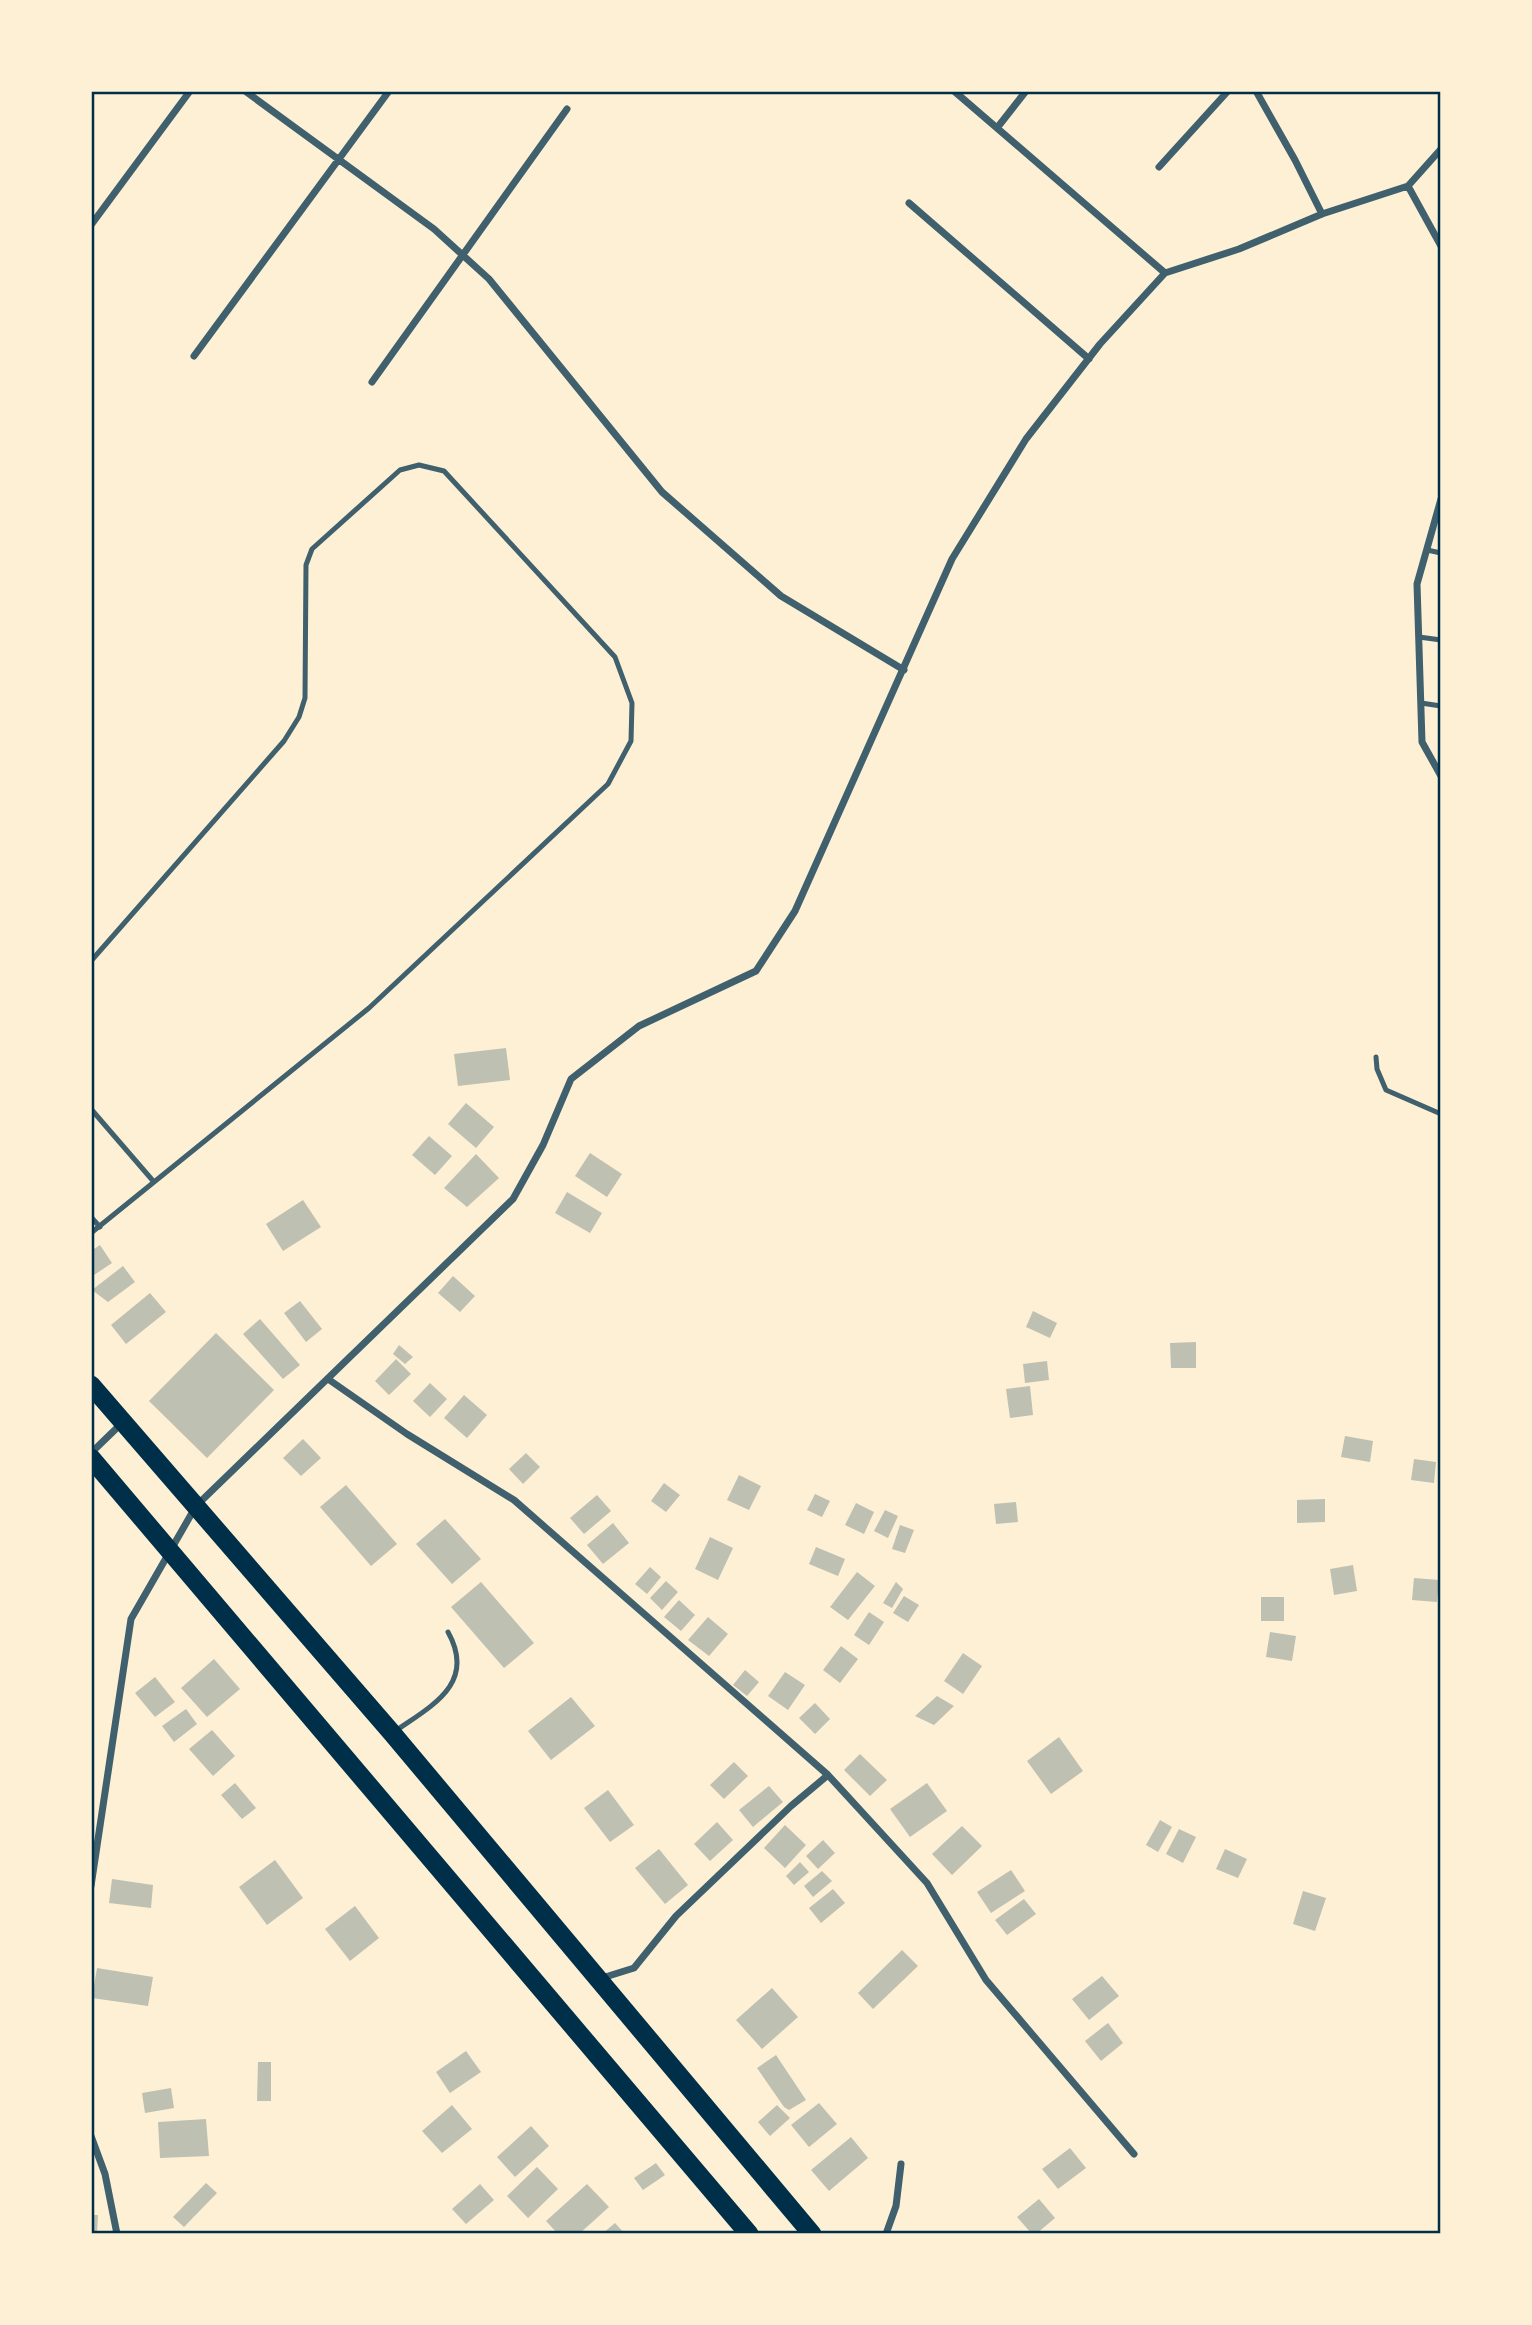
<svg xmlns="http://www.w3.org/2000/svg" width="1532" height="2325" font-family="Jost,sans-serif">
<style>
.building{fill:#bec0b2}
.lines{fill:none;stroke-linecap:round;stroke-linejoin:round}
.service{stroke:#3f606c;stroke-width:5}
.minor{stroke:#3f606c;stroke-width:7}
.trunk{stroke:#003049;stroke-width:19}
.neatline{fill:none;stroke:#003049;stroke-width:2.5}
</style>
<rect width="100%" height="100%" fill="#fdf0d5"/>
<path class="building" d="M506 1048 510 1080 458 1086 454 1054Z
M466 1103 494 1127 476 1148 448 1124Z
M429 1136 452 1156 435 1175 412 1155Z
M590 1153 622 1174 607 1197 575 1176Z
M476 1154 499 1178 467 1207 444 1188Z
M567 1192 602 1213 590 1233 555 1213Z
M303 1200 321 1227 283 1251 266 1224Z
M100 1245 112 1263 91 1277V1251Z
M123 1266 135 1282 108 1302 92 1290Z
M453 1276 475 1296 460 1312 438 1293Z
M150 1293 166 1312 126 1344 111 1325Z
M300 1301 322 1329 306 1342 284 1313Z
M1033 1311 1057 1323 1050 1338 1026 1327Z
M260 1319 300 1365 283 1379 243 1334Z
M216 1333 274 1390 207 1458 149 1401Z
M1196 1342V1368H1171L1170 1343Z
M399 1345 413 1357 405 1364 393 1354Z
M396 1359 411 1374 389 1395 375 1381Z
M1047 1361 1049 1380 1025 1383 1023 1364Z
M430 1383 447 1399 430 1417 413 1401Z
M1030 1386 1033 1415 1010 1418 1006 1389Z
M464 1395 487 1415 467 1438 444 1418Z
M1345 1436 1373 1441 1370 1462 1341 1457Z
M303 1439 321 1458 301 1476 283 1458Z
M526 1453 540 1467 523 1484 509 1469Z
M1414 1459 1436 1462 1434 1483 1411 1480Z
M739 1475 761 1486 749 1510 727 1500Z
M664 1483 680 1495 666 1512 651 1501Z
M346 1485 397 1544 371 1566 320 1507Z
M815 1494 830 1501 822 1517 807 1510Z
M597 1495 611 1511 584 1534 570 1518Z
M1325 1499V1522L1297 1523V1500Z
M1016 1502 1018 1522 996 1524 994 1504Z
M856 1503 874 1512 864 1534 845 1525Z
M885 1510 898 1516 888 1538 874 1531Z
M445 1519 481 1559 452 1584 416 1544Z
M613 1523 629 1543 603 1564 587 1545Z
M900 1525 914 1530 905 1553 892 1549Z
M710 1537 733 1548 718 1580 695 1569Z
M816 1547 845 1559 838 1576 809 1564Z
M1353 1565 1357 1591 1334 1595 1330 1569Z
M650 1567 661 1577 647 1594 635 1584Z
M857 1572 875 1586 848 1620 830 1607Z
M1414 1578 1439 1580 1437 1602 1412 1600Z
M666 1581 678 1592 662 1610 650 1598Z
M481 1582 534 1643 504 1668 451 1607Z
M896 1582 903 1589 892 1608 883 1603Z
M904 1596 919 1605 908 1622 893 1613Z
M1261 1597H1284V1621H1261Z
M679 1600 695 1615 681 1631 664 1617Z
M869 1612 884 1622 869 1645 854 1635Z
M708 1617 728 1634 709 1656 688 1640Z
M1270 1632 1296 1636 1292 1661 1266 1657Z
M841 1646 858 1659 840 1683 823 1670Z
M963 1653 982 1666 963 1694 944 1681Z
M214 1659 240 1689 207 1717 181 1688Z
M745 1670 759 1682 747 1696 733 1685Z
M785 1672 805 1685 788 1710 768 1696Z
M155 1677 175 1702 155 1717 135 1693Z
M937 1696 954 1706 934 1725 915 1716Z
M571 1697 595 1726 551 1760 528 1731Z
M815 1703 830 1719 815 1734 799 1718Z
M186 1709 197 1724 174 1742 162 1726Z
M212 1730 235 1756 213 1776 189 1749Z
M1059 1737 1083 1771 1051 1794 1027 1761Z
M860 1754 887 1780 870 1796 844 1770Z
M734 1762 748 1776 724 1799 710 1785Z
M235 1783 256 1808 242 1819 221 1795Z
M927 1783 947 1811 910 1837 890 1809Z
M769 1786 783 1802 753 1827 739 1810Z
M608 1790 634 1825 610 1842 584 1808Z
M1160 1820 1172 1827 1158 1852 1146 1845Z
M717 1822 733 1840 710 1861 694 1844Z
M785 1825 806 1845 785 1868 764 1848Z
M962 1826 982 1846 952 1875 932 1854Z
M1179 1829 1196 1837 1183 1863 1166 1854Z
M823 1840 835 1853 818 1869 806 1856Z
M659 1849 688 1885 665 1904 635 1868Z
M1225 1849 1247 1859 1238 1878 1216 1869Z
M275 1860 303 1898 267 1925 239 1887Z
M800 1862 809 1872 794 1885 786 1876Z
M1011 1870 1025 1891 991 1913 977 1892Z
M822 1871 832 1881 813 1897 804 1886Z
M112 1879 153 1885 151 1908 109 1903Z
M833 1889 845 1903 821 1923 809 1908Z
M1303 1891 1326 1898 1315 1931 1293 1924Z
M1024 1899 1036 1914 1007 1935 995 1920Z
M355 1906 379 1938 350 1961 325 1929Z
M902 1950 918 1966 873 2009 858 1993Z
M97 1968 153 1977 148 2006 92 1998Z
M1102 1976 1119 1996 1089 2020 1072 1999Z
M772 1988 798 2017 762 2049 736 2020Z
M1108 2023 1123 2043 1101 2061 1085 2041Z
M466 2051 481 2072 450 2093 436 2072Z
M776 2055 806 2100 789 2110 784 2107 757 2068Z
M258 2062H271V2101H257Z
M171 2088 174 2108 145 2113 142 2093Z
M819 2103 837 2124 809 2147 791 2125Z
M452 2105 472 2129 442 2153 422 2131Z
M777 2105 790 2118 770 2136 758 2122Z
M206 2119 209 2156 160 2158 158 2122Z
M531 2126 549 2146 515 2177 497 2157Z
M851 2137 868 2158 829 2191 811 2170Z
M1070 2148 1086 2168 1058 2189 1042 2169Z
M656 2163 665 2175 643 2190 634 2178Z
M537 2167 558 2189 528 2218 507 2196Z
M206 2183 217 2193 184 2227 173 2217Z
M480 2184 494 2200 466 2224 452 2209Z
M587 2184 609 2207 579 2234H558L546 2221Z
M1039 2199 1055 2218 1036 2234H1032L1017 2217Z
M91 2215H98L97 2234H91Z
M615 2223 625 2234H602Z"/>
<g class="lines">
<path class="service" d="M1427 550 1441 553
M1419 637 1441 640
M1421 703 1441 706
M91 961 284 741 299 717 305 698 306 565 312 549 400 470 419 465 444 471 615 657 632 703 631 741 608 784 369 1008 91 1233
M1376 1057 1377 1069 1386 1090 1441 1114
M91 1109 154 1182
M91 1217 100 1227
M394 1732C431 1706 477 1684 448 1632"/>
<path class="minor" d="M245 91 434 229 489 279 662 492 781 596 904 670
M954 91 1165 273
M1256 91 1295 160 1322 214
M997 128 1026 91
M1159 167 1228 91
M1408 186 1441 246
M909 203 1089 359
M91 225 190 91
M194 356 389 91
M372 382 567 109
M1441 499 1417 584 1422 742 1441 776
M328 1379 407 1434 514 1500 828 1775 927 1883 986 1980 1134 2154
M91 1453 123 1422
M91 1886 131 1619 196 1506 513 1199 543 1145 571 1079 639 1026 756 971 795 911 952 559 1026 439 1100 344 1165 273 1239 249 1322 214 1408 186 1441 149
M602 1978 634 1968 676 1916 791 1806 828 1775
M91 2136 105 2174 117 2234
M886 2234 896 2206 901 2164"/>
<path class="trunk" d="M91 1385 392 1733 812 2234
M91 1458 749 2234"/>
</g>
<rect width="1532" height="2325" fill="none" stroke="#fdf0d5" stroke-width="186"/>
<rect x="93" y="93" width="1346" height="2139" class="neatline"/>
</svg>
